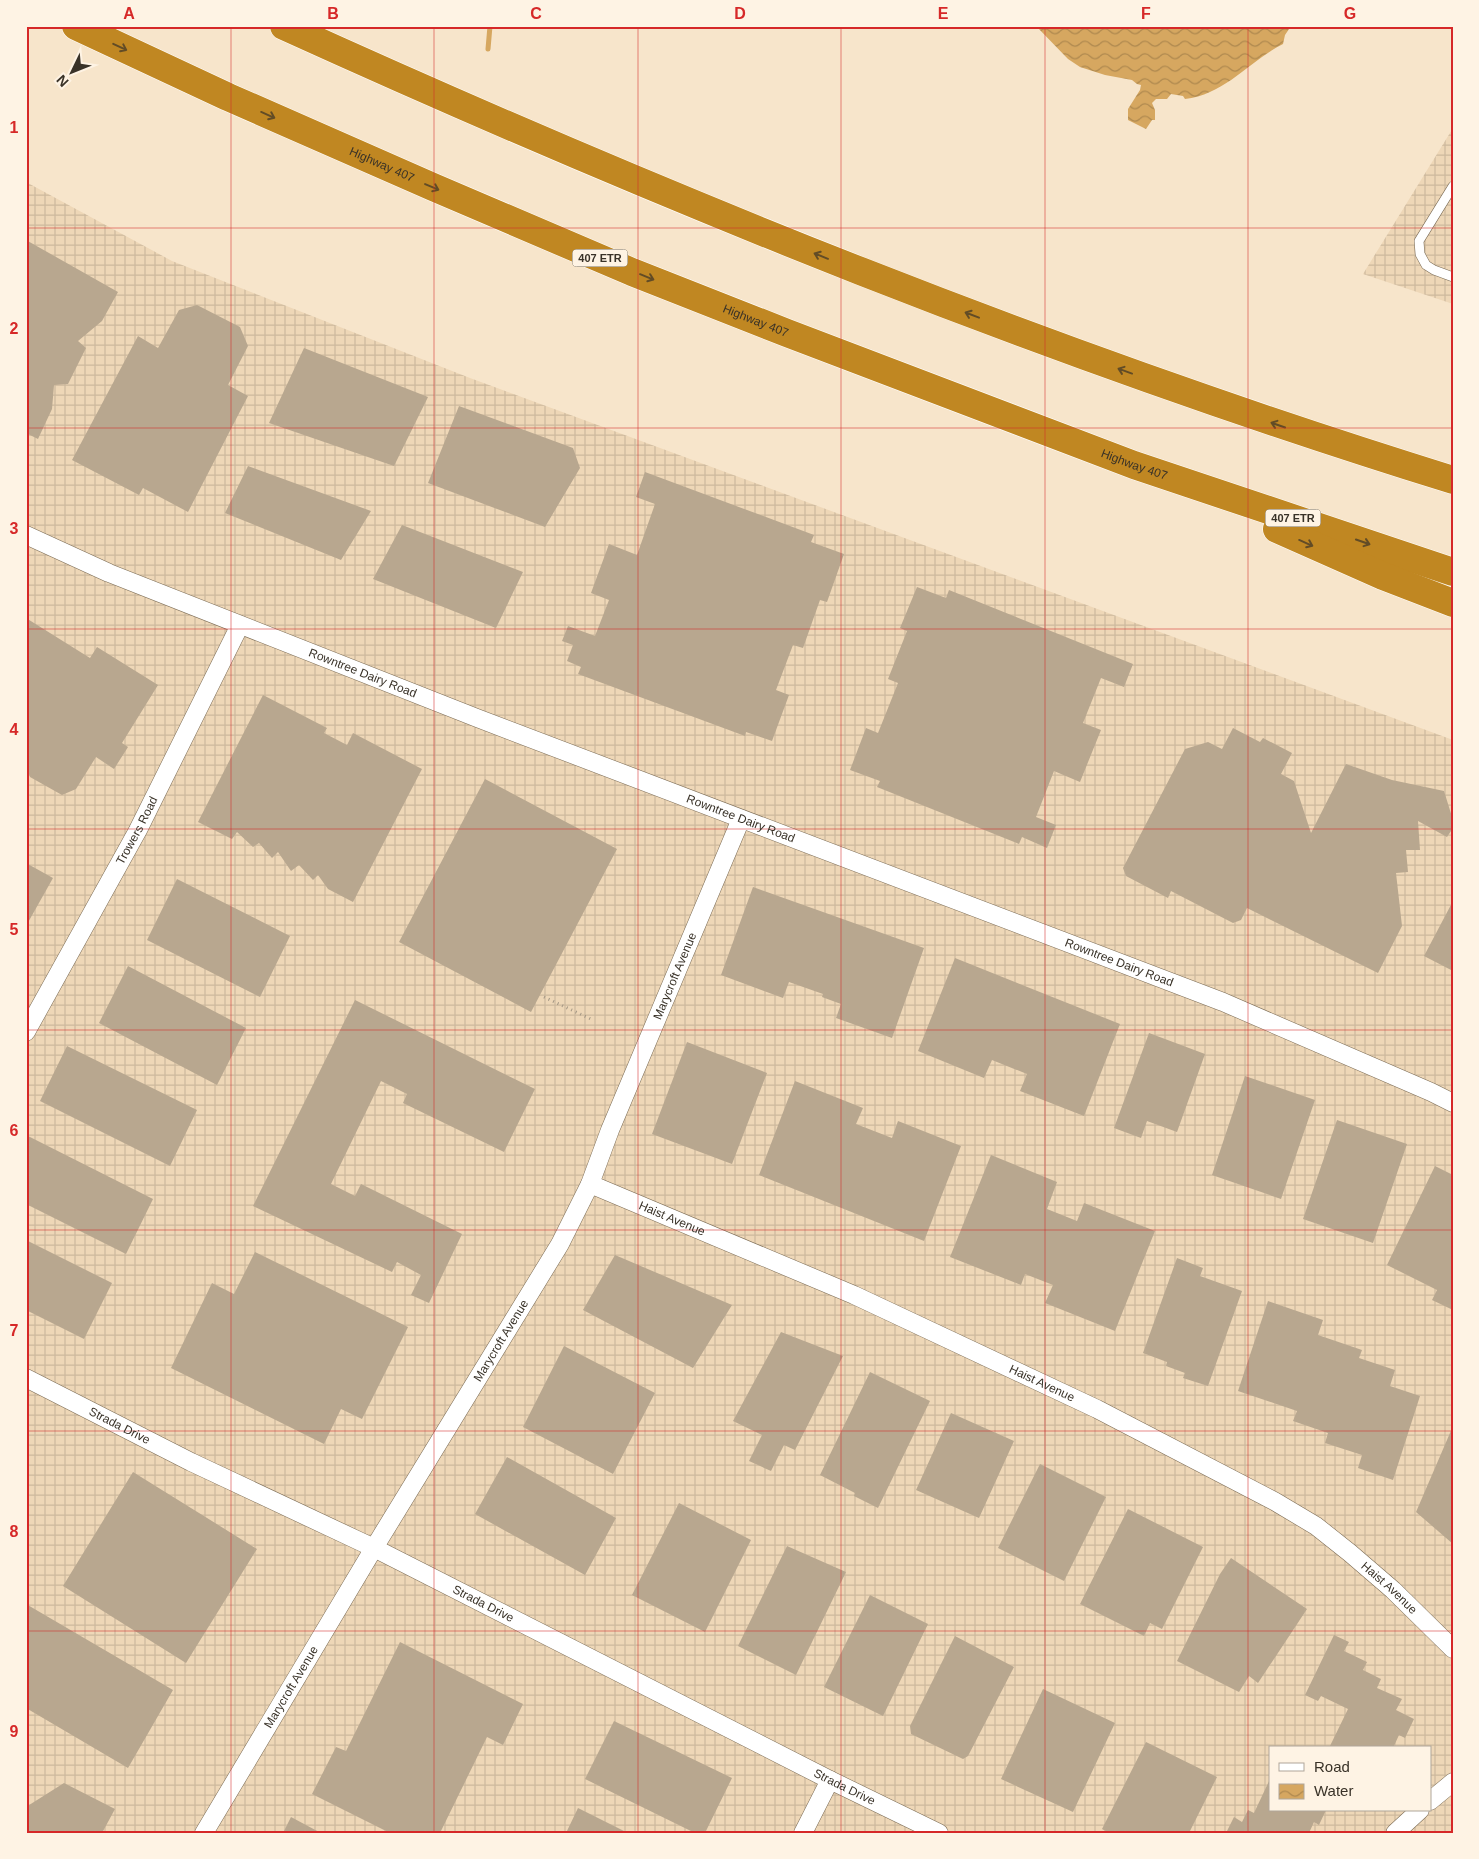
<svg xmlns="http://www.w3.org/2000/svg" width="1479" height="1859" font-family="Helvetica,sans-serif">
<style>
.industrial{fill:url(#industrial-grid);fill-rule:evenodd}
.water{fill:url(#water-waves)}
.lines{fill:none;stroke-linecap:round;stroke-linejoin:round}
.stream{stroke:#d6a760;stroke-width:5}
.building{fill:#b8a78f}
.service-casing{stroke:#7c6c55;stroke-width:10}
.minor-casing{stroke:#7c6c55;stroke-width:19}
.motorway-casing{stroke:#fff;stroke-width:29}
.path{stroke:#a49784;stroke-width:3;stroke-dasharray:1 4;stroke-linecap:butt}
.service{stroke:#fff;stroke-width:9}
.minor{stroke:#fff;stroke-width:18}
.motorway{stroke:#c08722;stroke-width:28}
.oneway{stroke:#624c26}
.grid{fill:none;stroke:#d62828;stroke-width:1;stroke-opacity:0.55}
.labels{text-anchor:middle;stroke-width:5;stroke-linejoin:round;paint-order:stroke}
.shield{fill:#fef3e4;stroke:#746c60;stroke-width:1}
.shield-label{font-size:11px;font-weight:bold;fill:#393228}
.street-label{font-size:12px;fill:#393228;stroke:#fef3e4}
.neatline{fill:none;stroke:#d62828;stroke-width:2}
.grid-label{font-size:16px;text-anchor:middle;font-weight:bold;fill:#d62828}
</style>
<defs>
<pattern id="industrial-grid" width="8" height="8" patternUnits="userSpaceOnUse" patternTransform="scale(1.25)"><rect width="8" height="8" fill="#eed7b7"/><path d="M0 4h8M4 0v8" fill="none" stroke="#cdb99d"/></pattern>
<pattern id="water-waves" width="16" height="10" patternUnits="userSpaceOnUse" patternTransform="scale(1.25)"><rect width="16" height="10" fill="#d6a760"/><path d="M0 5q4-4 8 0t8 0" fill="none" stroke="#af894f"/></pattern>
</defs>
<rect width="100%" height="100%" fill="#f7e5cb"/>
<path class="industrial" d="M1453 128V304L1363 274Z
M26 182 172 261 470 378 1453 740V1833H26ZM1270 1748H1430V1810H1270Z"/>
<path class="water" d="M1036 26H1291L1285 35 1283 44C1249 61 1226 94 1185 99L1183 96 1171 94 1167 99H1156L1152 103 1155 110V120H1152L1146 129 1128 120V109L1140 90 1141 85 1137 84 1132 80 1105 75 1080 67 1068 59Z"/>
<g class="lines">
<path class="stream" d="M488 49 490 26"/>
</g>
<path class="building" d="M26 240 118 292 102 321 78 341 86 348 68 384 54 385 52 409 38 439 26 433Z
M197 305 240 327 248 346 228 385 248 396 188 512 143 488 139 495 72 460 138 336 158 348 179 310Z
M304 348 428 397 394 466 269 423Z
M459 406 573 448 580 468 545 527 428 483Z
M248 466 371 511 341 560 225 513Z
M645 472 814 535 811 542 844 554 827 602 820 600 803 648 793 645 776 690 789 695 772 741 746 732 745 736 578 674 581 667 567 661 573 645 562 641 568 626 595 636 609 600 591 593 609 544 637 555 655 504 636 497Z
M402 525 523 572 496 628 373 579Z
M917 587 946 598 949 590 1133 664 1124 687 1101 678 1083 723 1101 730 1080 782 1054 771 1036 817 1056 825 1047 848 1022 837 1019 844 877 787 880 781 850 770 866 728 878 733 898 683 888 679 907 631 900 628Z
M26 618 90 658 97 647 158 685 122 743 128 747 114 769 96 757 76 789 62 795 30 777 26 766Z
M263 695 327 728 324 733 347 745 353 733 422 769 353 902 328 889 318 875 313 880 299 865 291 871 278 852 272 858 259 843 253 847 237 832 232 839 198 822Z
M1233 728 1260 742 1263 738 1292 753 1281 774 1294 781 1311 833 1346 764 1392 780 1444 791 1453 820V828L1447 837 1418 821 1420 850H1406L1408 872 1396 873 1402 926 1378 973 1247 908 1241 920 1233 923 1171 891 1168 898 1126 876 1123 868 1185 749 1208 742 1222 749Z
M485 779 617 849 531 1012 399 942Z
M26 863 53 878 26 926Z
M177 879 290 936 260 997 147 940Z
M753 887 924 948 892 1038 836 1018 841 1004 822 997 823 994 789 982 783 998 721 975Z
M1453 901V971L1424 956Z
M955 958 1120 1024 1084 1116 1020 1091 1027 1074 992 1060 984 1078 918 1051Z
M128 966 246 1028 217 1085 99 1023Z
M355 1000 535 1089 504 1152 403 1103 407 1094 381 1081 331 1184 355 1196 361 1184 462 1234 429 1303 411 1295 421 1275 397 1262 392 1272 253 1206Z
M1149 1033 1205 1054 1177 1132 1147 1121 1141 1138 1114 1128Z
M687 1042 767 1073 732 1164 652 1134Z
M67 1046 197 1110 170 1166 40 1101Z
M1245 1076 1315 1100 1281 1199 1212 1175Z
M795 1081 863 1108 856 1124 892 1138 898 1121 961 1146 924 1241 759 1175Z
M1337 1120 1407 1144 1373 1243 1303 1219Z
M26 1135 153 1199 126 1254 26 1204Z
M991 1155 1057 1182 1047 1209 1077 1221 1084 1203 1155 1231 1115 1331 1045 1303 1053 1285 1025 1274 1021 1285 950 1257Z
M1435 1166 1453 1175V1310L1432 1300 1437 1290 1387 1265Z
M26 1240 112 1283 84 1339 26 1310Z
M255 1252 408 1327 362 1419 341 1409 324 1444 171 1368 212 1283 234 1294Z
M615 1255 732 1305 693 1368 583 1310Z
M1177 1258 1203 1268 1200 1276 1242 1291 1208 1386 1183 1378 1185 1373 1166 1366 1167 1362 1143 1353Z
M1268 1301 1323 1320 1318 1335 1362 1350 1359 1358 1395 1370 1390 1386 1420 1396 1393 1480 1358 1468 1362 1455 1325 1443 1328 1433 1293 1421 1297 1411 1238 1391Z
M781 1332 843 1356 795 1450 784 1445 771 1471 749 1461 762 1435 733 1421Z
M564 1346 655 1393 613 1474 523 1427Z
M870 1372 930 1401 878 1508 854 1496 855 1493 820 1475Z
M951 1413 1014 1441 979 1518 916 1490Z
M1453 1426V1544L1416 1512Z
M507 1457 616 1518 585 1575 475 1514Z
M1040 1464 1106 1497 1064 1581 998 1548Z
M133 1472 257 1549 186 1663 63 1586Z
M679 1503 751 1540 705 1632 632 1595Z
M1128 1509 1203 1547 1162 1629 1150 1623 1144 1636 1080 1604Z
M787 1546 846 1572 796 1675 738 1646Z
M1231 1558 1307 1609 1258 1683 1249 1676 1239 1692 1177 1661 1220 1574Z
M870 1595 928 1624 883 1716 824 1687Z
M26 1604 173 1690 128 1768 26 1708Z
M1334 1635 1349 1642 1344 1651 1367 1662 1363 1670 1381 1679 1377 1688 1402 1699 1396 1710 1414 1719 1405 1738 1399 1735 1393 1748H1329L1348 1709 1321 1696 1318 1701 1305 1695Z
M955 1636 1014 1667 968 1756 963 1759 911 1734 910 1726Z
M400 1642 523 1704 503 1745 487 1737 440 1833H390L312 1794 336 1747 346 1751Z
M1043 1689 1115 1723 1073 1812 1001 1779Z
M614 1721 732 1778 705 1833H695L585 1779Z
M1146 1742 1217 1777 1189 1833H1109L1102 1829Z
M1270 1779V1810H1326L1319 1825 1314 1822 1309 1833H1226L1234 1817 1242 1822 1248 1810 1254 1813Z
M64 1783 115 1809 102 1833H26V1807Z
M578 1808 628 1833H566Z
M291 1817 321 1833H283Z"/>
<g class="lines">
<defs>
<path id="service" d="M1453 186 1419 241 1420 254 1426 265 1434 270 1453 277"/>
<g id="minor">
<path id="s1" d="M26 535 109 573 477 718 1223 1002 1431 1092 1453 1103"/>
<path id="s2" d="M26 1032 138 830 240 625"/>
<path id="s3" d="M590 1184 854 1295 1097 1409 1274 1501 1316 1526 1350 1553 1393 1590 1453 1649"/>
<path id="s4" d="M26 1378 191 1462 374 1548 830 1780 939 1833"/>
<path d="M1430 1801 1453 1782"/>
<path id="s5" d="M204 1833 374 1548 560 1244 590 1184 610 1130 741 819"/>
<path d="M803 1833 830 1780"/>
<path d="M1395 1833 1420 1810"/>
</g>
<g id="motorway">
<path id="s6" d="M76 26 228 97 433 187 632 272 787 333 1134 465 1453 572"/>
<path d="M284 26C665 199 1053 356 1453 480"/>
<path d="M1277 529 1383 576 1453 603"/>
</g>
</defs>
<use href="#service" class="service-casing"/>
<use href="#minor" class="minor-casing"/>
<use href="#motorway" class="motorway-casing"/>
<path class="path" d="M544 997 593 1020"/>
<use href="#service" class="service"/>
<use href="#minor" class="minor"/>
<use href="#motorway" class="motorway"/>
</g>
<defs><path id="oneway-shaft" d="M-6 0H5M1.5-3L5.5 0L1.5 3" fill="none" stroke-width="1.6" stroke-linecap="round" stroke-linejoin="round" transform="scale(1.25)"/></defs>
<g class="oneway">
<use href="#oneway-shaft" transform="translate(120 47) rotate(25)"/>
<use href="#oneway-shaft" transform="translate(268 115) rotate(24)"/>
<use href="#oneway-shaft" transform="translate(432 187) rotate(23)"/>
<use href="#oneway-shaft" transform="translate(821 256) rotate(-158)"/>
<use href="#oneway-shaft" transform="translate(647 277) rotate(22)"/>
<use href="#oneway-shaft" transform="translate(972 315) rotate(-159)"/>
<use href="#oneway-shaft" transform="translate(1125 371) rotate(-160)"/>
<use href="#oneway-shaft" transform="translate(1278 425) rotate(-161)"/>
<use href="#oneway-shaft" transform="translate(1363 542) rotate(19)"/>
<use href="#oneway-shaft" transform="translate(1306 543) rotate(24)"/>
</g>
<path class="grid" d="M231 26V1833M434 26V1833M638 26V1833M841 26V1833M1045 26V1833M1248 26V1833M26 228H1453M26 428H1453M26 629H1453M26 829H1453M26 1030H1453M26 1230H1453M26 1431H1453M26 1631H1453"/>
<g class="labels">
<g class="shield">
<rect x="572.5" y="249.5" width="55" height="17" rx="4"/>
<rect x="1265.5" y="509.5" width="55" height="17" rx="4"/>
</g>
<g class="shield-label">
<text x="600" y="262">407 ETR</text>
<text x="1293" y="522">407 ETR</text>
</g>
<g class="street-label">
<text dy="4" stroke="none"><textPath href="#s6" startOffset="336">Highway 407</textPath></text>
<text dy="4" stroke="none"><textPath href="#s6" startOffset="741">Highway 407</textPath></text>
<text dy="4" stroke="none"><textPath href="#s6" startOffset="1146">Highway 407</textPath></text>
<text dy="4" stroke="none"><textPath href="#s1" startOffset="364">Rowntree Dairy Road</textPath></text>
<text dy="4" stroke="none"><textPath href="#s1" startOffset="769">Rowntree Dairy Road</textPath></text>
<text dy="4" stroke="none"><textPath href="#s2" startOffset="230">Trowers Road</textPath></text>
<text dy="4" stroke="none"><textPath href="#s1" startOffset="1174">Rowntree Dairy Road</textPath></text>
<text dy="4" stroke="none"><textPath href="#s5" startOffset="980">Marycroft Avenue</textPath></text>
<text dy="4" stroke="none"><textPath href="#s3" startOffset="89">Haist Avenue</textPath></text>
<text dy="4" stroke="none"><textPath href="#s5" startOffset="575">Marycroft Avenue</textPath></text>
<text dy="4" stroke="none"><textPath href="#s3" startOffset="494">Haist Avenue</textPath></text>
<text dy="4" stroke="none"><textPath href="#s4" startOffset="105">Strada Drive</textPath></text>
<text dy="4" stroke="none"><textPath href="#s3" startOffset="899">Haist Avenue</textPath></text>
<text dy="4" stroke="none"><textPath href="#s4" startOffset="510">Strada Drive</textPath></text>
<text dy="4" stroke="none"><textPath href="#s5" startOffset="170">Marycroft Avenue</textPath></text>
<text dy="4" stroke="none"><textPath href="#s4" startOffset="915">Strada Drive</textPath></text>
</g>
</g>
<rect width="1479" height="1859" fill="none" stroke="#fef3e4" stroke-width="55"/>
<rect x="1269" y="1746" width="162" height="65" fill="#fef3e4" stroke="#afa699"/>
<rect x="1279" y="1763" width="25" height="8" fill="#ffffff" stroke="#afa699"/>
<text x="1314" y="1772" font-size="15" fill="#393228">Road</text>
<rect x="1279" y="1784" width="25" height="15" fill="url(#water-waves)" stroke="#afa699"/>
<text x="1314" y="1796" font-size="15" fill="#393228">Water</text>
<g transform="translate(72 72) rotate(227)" stroke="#fef3e4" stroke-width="4" paint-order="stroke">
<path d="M0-4L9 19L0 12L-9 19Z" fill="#393228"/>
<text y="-8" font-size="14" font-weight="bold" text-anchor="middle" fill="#393228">N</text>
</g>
<rect x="28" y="28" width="1424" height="1804" class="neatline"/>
<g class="grid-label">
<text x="129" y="19">A</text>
<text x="333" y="19">B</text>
<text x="536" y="19">C</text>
<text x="740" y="19">D</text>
<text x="943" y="19">E</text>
<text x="1146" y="19">F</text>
<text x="1350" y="19">G</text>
<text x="14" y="133">1</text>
<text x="14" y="334">2</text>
<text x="14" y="534">3</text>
<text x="14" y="735">4</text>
<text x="14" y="935">5</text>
<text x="14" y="1136">6</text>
<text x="14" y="1336">7</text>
<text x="14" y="1537">8</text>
<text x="14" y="1737">9</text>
</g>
</svg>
